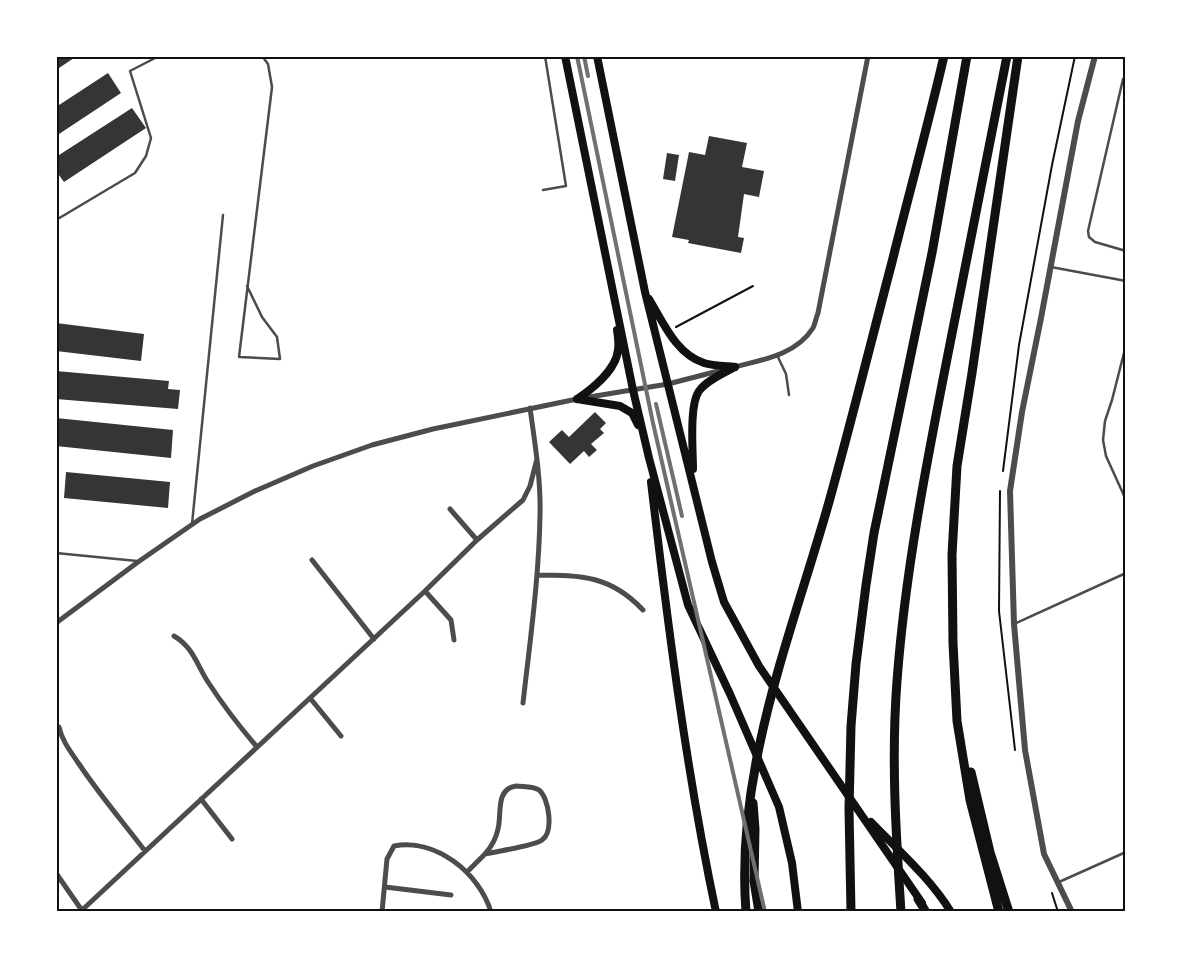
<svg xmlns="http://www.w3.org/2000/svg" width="1182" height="968" font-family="'Source Serif 4',serif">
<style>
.building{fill:#353535}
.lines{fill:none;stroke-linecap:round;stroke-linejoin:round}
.path{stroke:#111;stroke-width:2}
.service{stroke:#4c4c4c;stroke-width:2.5}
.minor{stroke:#4c4c4c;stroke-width:5}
.tertiary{stroke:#4c4c4c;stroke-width:6}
.primary{stroke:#111;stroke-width:8}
.motorway{stroke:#111;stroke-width:9}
.rail{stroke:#707070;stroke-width:4}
.neatline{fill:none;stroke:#111;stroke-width:2}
</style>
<rect width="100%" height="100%" fill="#fff"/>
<path class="building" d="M56 56H77L56 70Z
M108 73 121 93 56 136V107Z
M132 108 146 128 64 182 56 171V157Z
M709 136 747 143 742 167 764 171 759 197 744 194 738 237 744 238 741 253 688 243 689 240 672 237 689 152 705 155Z
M667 153 679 155 675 181 663 179Z
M56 323 144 334 141 361 56 351Z
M56 371 169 381 168 389 180 390 178 409 56 399Z
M595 412 606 423 600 429 604 433 591 444 597 450 589 457 584 451 570 464 549 442 562 430 569 437Z
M56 418 173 430 171 458 56 446Z
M66 472 170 482 168 508 64 498Z"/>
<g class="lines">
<path class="path" d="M676 327 753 286
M1003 471 1019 345 1052 165 1075 56
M1000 491 999 611 1015 750
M1052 893 1058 912"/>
<path class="service" d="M1126 80 1123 79 1088 231 1089 237 1095 242 1126 251
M543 190 566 186 545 56
M56 220 135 173 146 156 151 138 130 71 159 56
M1051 267 1126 281
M247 286 262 317 277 337 280 359 239 357 272 87 268 64 262 56
M1126 345 1112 400 1105 421 1103 440 1106 456 1126 500
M777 355 786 374 789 395
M192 524 223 215
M56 553 137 561
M1016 623 1126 573
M1059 882 1126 852"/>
<path class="minor" d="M734 367C762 360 796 355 813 328 815 324 816 318 818 313L868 56
M450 509 477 540
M312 560 374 639
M537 575C582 575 611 576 643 610
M425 591 451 620 454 640
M56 623 138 562 200 519 255 491 313 466 372 445 433 429 577 399 668 384 726 369
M174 636C193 647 197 665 208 682 223 705 239 726 257 747
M310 698 341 736
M523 703C530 641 539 578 540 515 541 480 535 444 530 408
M59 727C62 741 71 752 79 764 99 794 123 822 145 851
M516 786C524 787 533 786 539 790 549 798 554 832 542 840 534 846 498 851 485 854 492 846 496 839 498 829 502 814 495 789 516 786Z
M201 799 232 839
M467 872 485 854
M56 873 83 912
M385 887 451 895
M80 912 425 591 477 540 523 500 530 486 537 459
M382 912 387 859 394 846C435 838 479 872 491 912"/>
<path class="tertiary" d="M1072 912 1044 854 1025 750 1014 624 1010 491 1022 412 1041 318 1078 121 1095 56"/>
<path class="primary" d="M565 56 633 390 649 458 688 605 730 694 779 807 792 863 798 912
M597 56 645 292 712 562 724 602 759 666 922 903
M649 299C663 322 676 354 704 363 713 366 725 366 735 367
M577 399C592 389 616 370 618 350 619 344 618 336 617 330
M577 399 620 406 632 413 638 425
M693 469C693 451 689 405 699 391 707 380 724 373 735 367
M651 482C668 626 686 770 716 912
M871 822C899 851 930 878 951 912"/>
<path class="motorway" d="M971 772 990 852 1009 912
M753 803 755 829 754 881 759 912
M918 899 926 912
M746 912C735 770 791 636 829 502 851 423 871 342 892 262 909 194 928 125 944 56
M851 912 849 809 851 726 856 664 866 585 874 533 932 253 967 56
M901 912C896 835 891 759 897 681 905 573 926 466 947 359 967 258 987 157 1007 56
M999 912 970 800 957 721 953 643 952 555 957 466 972 373 1018 56"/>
<path class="rail" d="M577 56 653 423 765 912
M584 56 588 76
M656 404 682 516"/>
</g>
<rect width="1182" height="968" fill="none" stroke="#ffffff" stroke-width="115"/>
<rect x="58" y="58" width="1066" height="852" class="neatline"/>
</svg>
